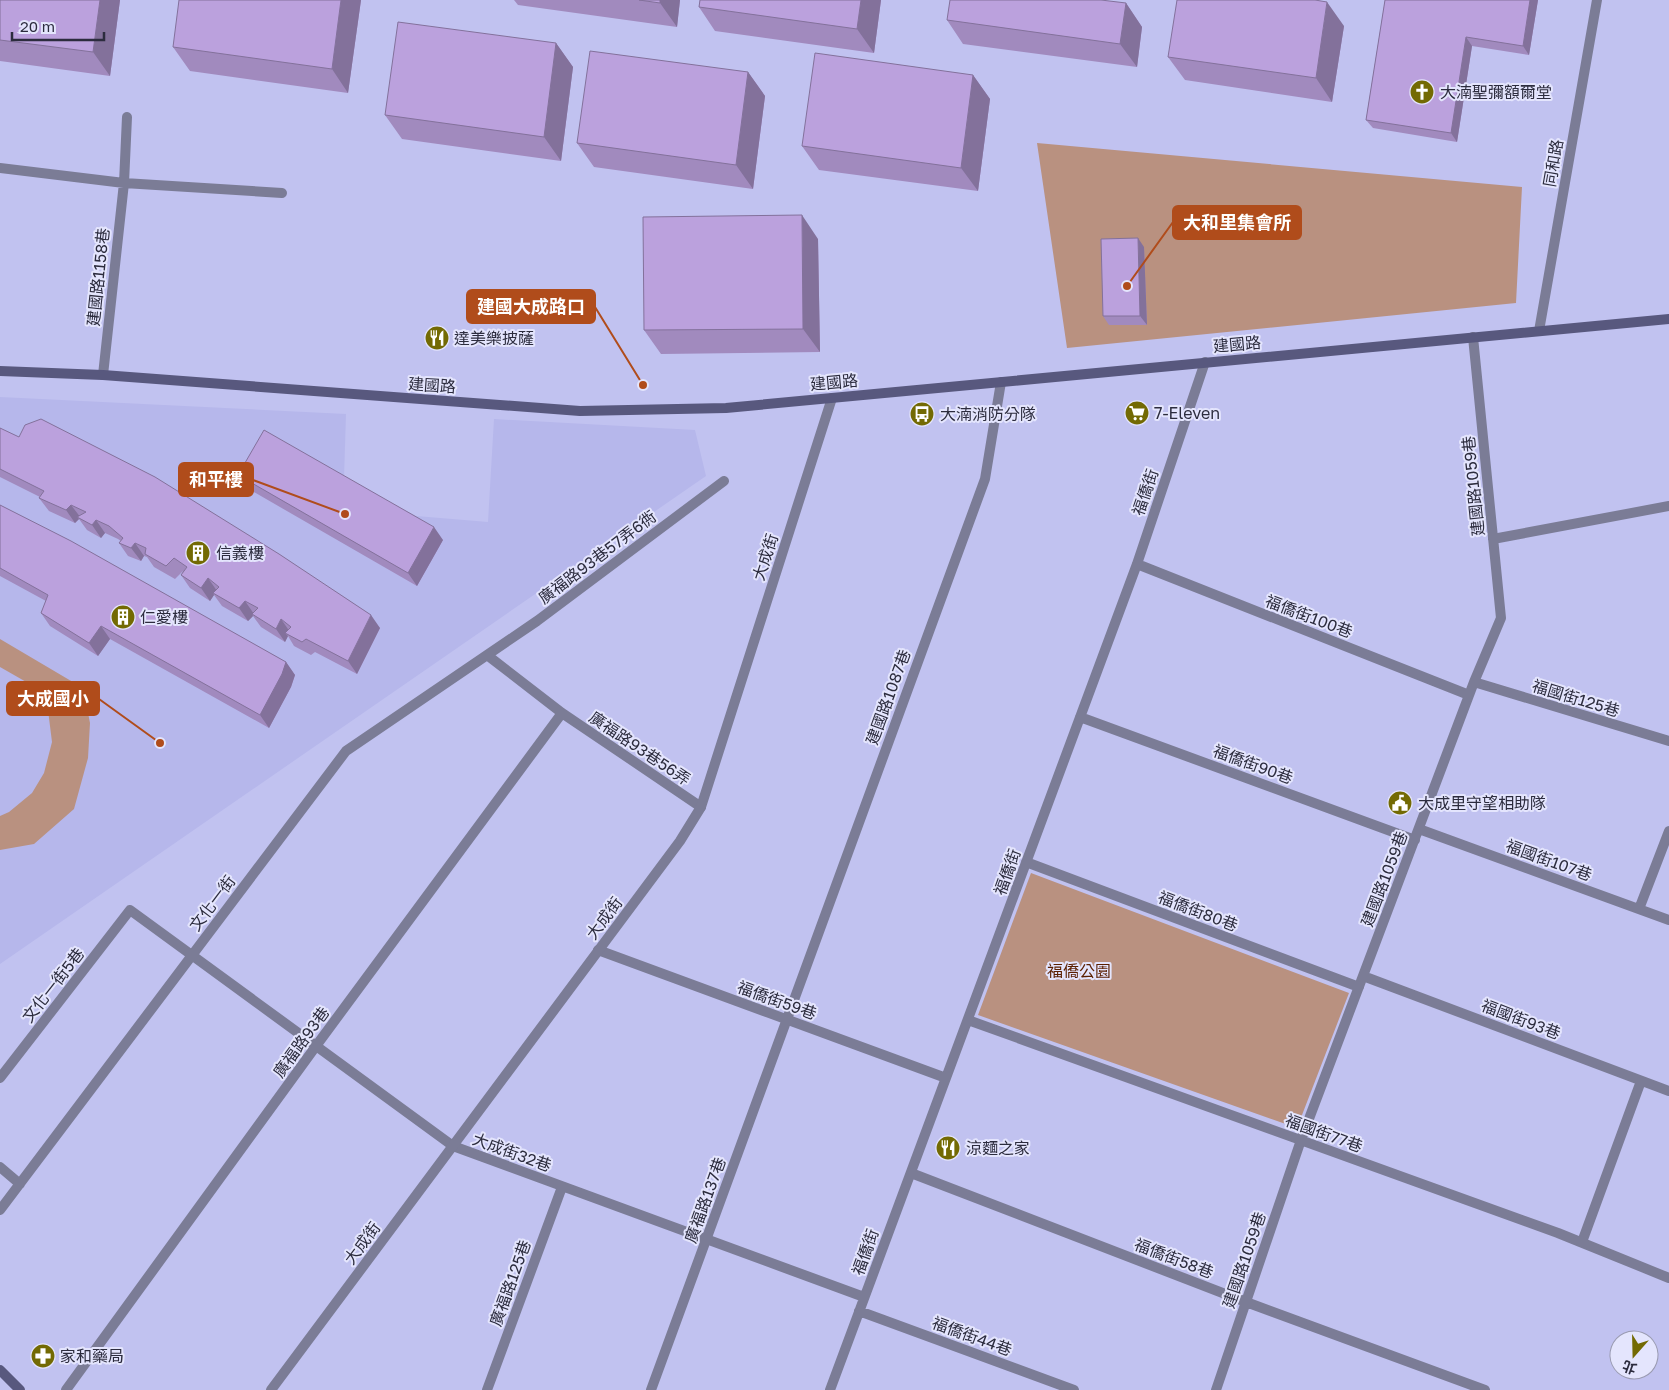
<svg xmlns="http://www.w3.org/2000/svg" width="1669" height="1390" font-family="'Golos Text','Noto Sans TC',sans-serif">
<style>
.built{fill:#b6b7eb}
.green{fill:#b99180}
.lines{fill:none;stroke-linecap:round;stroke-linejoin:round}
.lane{stroke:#7b7c96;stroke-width:10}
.street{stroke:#7b7c96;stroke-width:10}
.secondary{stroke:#58587e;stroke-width:10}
.wall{fill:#a18abe}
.shaded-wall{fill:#83719b}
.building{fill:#bba1dd;stroke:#83719b}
.labels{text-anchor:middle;stroke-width:4;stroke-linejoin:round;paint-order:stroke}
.poi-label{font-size:16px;fill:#2c2c3e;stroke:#e4e5fd;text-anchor:start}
.street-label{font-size:16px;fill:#2c2c3e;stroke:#e4e5fd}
.park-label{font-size:16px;fill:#5a1f00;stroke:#e4e5fd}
.leader{fill:none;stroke:#b04c1b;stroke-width:2}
.callout-dot{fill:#b04c1b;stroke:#e4e5fd;stroke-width:2}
.callout{fill:#b04c1b;stroke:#b04c1b;stroke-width:2}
.callout-label{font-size:18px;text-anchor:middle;font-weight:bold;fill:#fff}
</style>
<rect width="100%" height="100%" fill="#c1c2f0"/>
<path class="built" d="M0 397 346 414 344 478 416 516 488 522 494 419 695 430 706 476 0 964Z"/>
<path class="green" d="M1037 143 1522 187 1516 303 1067 348Z
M0 639 83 688 90 723 88 758 74 809 34 844 0 850V816L9 812 32 793 44 773 52 742 48 710 35 687 0 667Z
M1031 873 1349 993 1297 1128 978 1015Z"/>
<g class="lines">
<path class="lane" d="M0 168 124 183 282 193
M103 375 124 183 127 117
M1493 539 1669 506
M1137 564 1469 695
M487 655 562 713 701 807
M1474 682 1669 741
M1080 717 1415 840
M1419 829 1669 920
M1026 862 1359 987
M1639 909 1669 831
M598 950 946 1078
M1363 976 1669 1091
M968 1020 1558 1233 1669 1278
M0 1078 130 910 453 1146 864 1297
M0 1167 20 1184
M911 1173 1246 1302 1485 1390
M0 1210 346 751 537 621 724 481
M1582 1242 1641 1081
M859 1311 1074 1390
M66 1390 316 1046 562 713
M487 1390 562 1187
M651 1390 985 479 1001 382
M830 1390 1137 564 1205 362
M1216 1390 1301 1140 1474 682 1501 618 1473 337"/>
<path class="street" d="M1539 331 1597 0
M271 1390 680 841 701 807 832 398"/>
<path class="secondary" d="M0 371 103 375 580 411 726 408 1669 319
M0 1370 20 1390"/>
</g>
<path class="wall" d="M0 0H120L110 76 0 61Z
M361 0 348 93 190 71 173 47Z
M514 0H680L677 27 518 5Z
M700 0H881L874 53 715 31 699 7Z
M1385 0H1538L1529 55 1472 46 1457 142 1373 128 1366 120Z
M1126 3 1142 27 1137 67 963 44 947 20Z
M1344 26 1332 102 1185 80 1168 57Z
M556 43 573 67 561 161 402 139 385 115Z
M748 72 765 96 753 189 594 167 577 143Z
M973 75 990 99 978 191 819 170 802 146Z
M818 239 820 352 661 354 644 330Z
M1144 247 1147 325H1109L1103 316Z
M0 428 380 628 357 674 315 652 311 655 294 646 288 636 285 642 261 627 253 616 248 621 222 606 214 595 210 601 190 588 181 575 183 571 175 579 154 567 147 557 144 556 141 561 128 556 119 543 121 541 118 539 105 533 101 538 87 530 79 519 75 523 49 511 39 498 40 497 0 477Z
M238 475 443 540 417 586 247 488Z
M0 505 286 662 295 675 291 687 269 728 110 639 98 656 50 626 41 613 46 601 0 576Z"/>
<path class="shaded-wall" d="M100 0H120L110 76 93 52Z
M341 0H361L348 93 332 69Z
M660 0H680L677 27 660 3Z
M861 0H881L874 53 857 29Z
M1530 0H1538L1529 55 1523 46Z
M1327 2 1344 26 1332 102 1316 78Z
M1126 3 1142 27 1137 67 1120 44Z
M1466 37 1472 46 1457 142 1451 133Z
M556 43 573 67 561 161 544 137Z
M748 72 765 96 753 189 736 165Z
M973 75 990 99 978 191 961 168Z
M802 215 818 239 820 352 803 329Z
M1138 238 1144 247 1147 325 1140 316Z
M71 505 81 518 77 517 79 519 75 523 66 510Z
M96 520 105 533 101 538 92 525Z
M434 527 443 540 417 586 408 573Z
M135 543 144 556 141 561 131 548Z
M208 578 217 591 213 593 214 595 210 601 201 588Z
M245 601 254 614H252L253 616 248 621 239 608Z
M371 615 380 628 357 674 348 661Z
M281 619 290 632 285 633 288 636 285 642 276 629Z
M101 626 110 639 98 656 89 643Z
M286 662 295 675 291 687 269 728 260 715Z"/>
<path class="building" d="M0 0H100L93 52 0 40Z
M179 0H341L332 69 173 47Z
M639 0H660V3Z
M700 0H861L857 29 699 7Z
M950 0H1101L1126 3 1120 44 947 20Z
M1177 0H1315L1327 2 1316 78 1168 57Z
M1385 0H1530L1523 46 1466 37 1451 133 1366 120Z
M398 22 556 43 544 137 385 115Z
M590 51 748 72 736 165 577 143Z
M815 53 973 75 961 168 802 146Z
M802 215 803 329 644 330 643 217Z
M1138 238 1140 316H1103L1101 239Z
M41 419 155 477 279 554 371 615 348 661 306 639 302 642 285 633 291 627 281 619 276 629 252 614 258 608 245 601 239 608 213 593 219 587 208 578 201 588 181 575 187 567 174 558 166 566 145 554 146 548 135 543 131 548 119 543 123 538 109 526 96 520 92 525 77 517 86 512 71 505 66 510 39 498 44 491 0 469V428L19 437 25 425Z
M264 430 434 527 408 573 238 475Z
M0 505 71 541 286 662 282 674 260 715 101 626 89 643 41 613 48 595 0 568Z"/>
<defs>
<symbol id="church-disc" viewBox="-11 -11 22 22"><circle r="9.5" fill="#736a03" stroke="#e4e5fd"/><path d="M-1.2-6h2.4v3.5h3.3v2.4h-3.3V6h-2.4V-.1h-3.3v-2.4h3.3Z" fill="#fff"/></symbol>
<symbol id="restaurant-disc" viewBox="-11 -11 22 22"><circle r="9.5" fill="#736a03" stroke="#e4e5fd"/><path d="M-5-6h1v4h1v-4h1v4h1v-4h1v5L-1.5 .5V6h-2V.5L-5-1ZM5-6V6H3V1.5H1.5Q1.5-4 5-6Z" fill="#fff"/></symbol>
<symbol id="supermarket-disc" viewBox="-11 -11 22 22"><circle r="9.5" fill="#736a03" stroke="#e4e5fd"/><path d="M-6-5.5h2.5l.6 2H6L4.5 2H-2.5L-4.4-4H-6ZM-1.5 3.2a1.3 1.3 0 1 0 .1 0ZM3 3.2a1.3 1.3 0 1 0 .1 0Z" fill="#fff"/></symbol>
<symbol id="bus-disc" viewBox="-11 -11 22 22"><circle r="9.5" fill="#736a03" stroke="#e4e5fd"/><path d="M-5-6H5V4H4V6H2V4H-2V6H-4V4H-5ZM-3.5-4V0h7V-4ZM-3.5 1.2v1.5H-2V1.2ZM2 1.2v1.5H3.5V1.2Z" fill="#fff"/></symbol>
<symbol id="building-disc" viewBox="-11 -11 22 22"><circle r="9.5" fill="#736a03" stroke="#e4e5fd"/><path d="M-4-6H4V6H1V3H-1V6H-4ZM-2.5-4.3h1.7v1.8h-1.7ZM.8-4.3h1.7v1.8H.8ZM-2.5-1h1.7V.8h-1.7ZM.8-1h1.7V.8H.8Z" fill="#fff"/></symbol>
<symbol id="civic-disc" viewBox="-11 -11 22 22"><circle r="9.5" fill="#736a03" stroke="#e4e5fd"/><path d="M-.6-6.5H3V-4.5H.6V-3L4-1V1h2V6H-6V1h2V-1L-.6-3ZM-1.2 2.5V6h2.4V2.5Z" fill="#fff"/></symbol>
<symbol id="pharmacy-disc" viewBox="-11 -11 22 22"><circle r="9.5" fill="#736a03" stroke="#e4e5fd"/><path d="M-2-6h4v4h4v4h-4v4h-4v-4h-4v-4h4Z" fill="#fff"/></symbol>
</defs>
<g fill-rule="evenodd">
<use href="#church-disc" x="1408" y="78" width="28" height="28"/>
<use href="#restaurant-disc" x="423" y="324" width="28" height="28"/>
<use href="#supermarket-disc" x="1123" y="399" width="28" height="28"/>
<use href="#bus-disc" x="908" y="400" width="28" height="28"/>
<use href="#building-disc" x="184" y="539" width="28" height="28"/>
<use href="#building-disc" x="109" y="603" width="28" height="28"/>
<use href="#civic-disc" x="1386" y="789" width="28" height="28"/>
<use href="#restaurant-disc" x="934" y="1134" width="28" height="28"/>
<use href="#pharmacy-disc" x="29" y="1342" width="28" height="28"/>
</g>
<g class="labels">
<g class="poi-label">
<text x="1440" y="98">大湳聖彌額爾堂</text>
<text x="454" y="344">達美樂披薩</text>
<text x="1154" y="419">7-Eleven</text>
<text x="940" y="420">大湳消防分隊</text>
<text x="216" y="559">信義樓</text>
<text x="140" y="623">仁愛樓</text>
<text x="1418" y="809">大成里守望相助隊</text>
<text x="966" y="1154">涼麵之家</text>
<text x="60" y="1362">家和藥局</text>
</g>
<g class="street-label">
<text transform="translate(1553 163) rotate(-80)" y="6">同和路</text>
<text transform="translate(98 277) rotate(-84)" y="6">建國路1158巷</text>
<text transform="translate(1237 344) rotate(-5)" y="6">建國路</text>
<text transform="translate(834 382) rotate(-5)" y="6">建國路</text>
<text transform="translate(432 385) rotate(4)" y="6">建國路</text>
<text transform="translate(1473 486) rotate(-96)" y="6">建國路1059巷</text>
<text transform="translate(1145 492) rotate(-71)" y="6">福僑街</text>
<text transform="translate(597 557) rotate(-37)" y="6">廣福路93巷57弄6衖</text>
<text transform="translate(765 557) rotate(-72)" y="6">大成街</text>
<text transform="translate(1309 616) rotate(21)" y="6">福僑街100巷</text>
<text transform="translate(888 697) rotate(-70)" y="6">建國路1087巷</text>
<text transform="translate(1576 698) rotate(17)" y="6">福國街125巷</text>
<text transform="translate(640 748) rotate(34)" y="6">廣福路93巷56弄</text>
<text transform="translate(1253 764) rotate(20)" y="6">福僑街90巷</text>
<text transform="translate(1549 860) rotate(20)" y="6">福國街107巷</text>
<text transform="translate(1007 872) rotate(-70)" y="6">福僑街</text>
<text transform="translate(1384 879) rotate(-69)" y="6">建國路1059巷</text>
<text transform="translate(212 903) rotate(-53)" y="6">文化一街</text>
<text transform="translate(1198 911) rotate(21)" y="6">福僑街80巷</text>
<text transform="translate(604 918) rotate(-53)" y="6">大成街</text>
<text transform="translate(53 985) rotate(-52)" y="6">文化一街5巷</text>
<text transform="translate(777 1000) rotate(20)" y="6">福僑街59巷</text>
<text transform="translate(1521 1019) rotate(21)" y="6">福國街93巷</text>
<text transform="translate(301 1042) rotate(-54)" y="6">廣福路93巷</text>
<text transform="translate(1324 1133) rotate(20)" y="6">福國街77巷</text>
<text transform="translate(512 1152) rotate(20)" y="6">大成街32巷</text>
<text transform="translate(705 1200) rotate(-70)" y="6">廣福路137巷</text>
<text transform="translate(362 1243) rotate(-53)" y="6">大成街</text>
<text transform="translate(865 1252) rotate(-70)" y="6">福僑街</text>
<text transform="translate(1174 1258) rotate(21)" y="6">福僑街58巷</text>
<text transform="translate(1244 1260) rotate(-71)" y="6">建國路1059巷</text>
<text transform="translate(510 1283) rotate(-70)" y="6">廣福路125巷</text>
<text transform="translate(972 1336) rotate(20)" y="6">福僑街44巷</text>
</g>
<g class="park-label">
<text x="1079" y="977">福僑公園</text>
</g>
</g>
<path class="leader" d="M1127 286L1173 222M643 385L595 307M345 514L253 480M160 743L99 699"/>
<g class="callout-dot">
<circle cx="1127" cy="286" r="5"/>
<circle cx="643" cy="385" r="5"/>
<circle cx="345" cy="514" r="5"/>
<circle cx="160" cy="743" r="5"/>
</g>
<g class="callout">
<rect x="1173" y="206" width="128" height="33" rx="5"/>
<rect x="467" y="290" width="128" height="33" rx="5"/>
<rect x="179" y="463" width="74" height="33" rx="5"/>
<rect x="7" y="682" width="92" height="33" rx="5"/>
</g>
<g class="callout-label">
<text x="1237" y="229">大和里集會所</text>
<text x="531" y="313">建國大成路口</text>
<text x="216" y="486">和平樓</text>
<text x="53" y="705">大成國小</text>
</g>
<g transform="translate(1634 1355) rotate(200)"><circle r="24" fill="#e4e5fd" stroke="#9a9bb1"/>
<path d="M0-4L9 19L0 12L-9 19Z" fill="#736a03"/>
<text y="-8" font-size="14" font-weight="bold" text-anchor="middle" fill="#2c2c3e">北</text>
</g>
<path d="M12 32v8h92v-8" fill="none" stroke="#2c2c3e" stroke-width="2.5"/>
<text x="20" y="32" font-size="15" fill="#2c2c3e" stroke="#e4e5fd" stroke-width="4" paint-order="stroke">20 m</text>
</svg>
